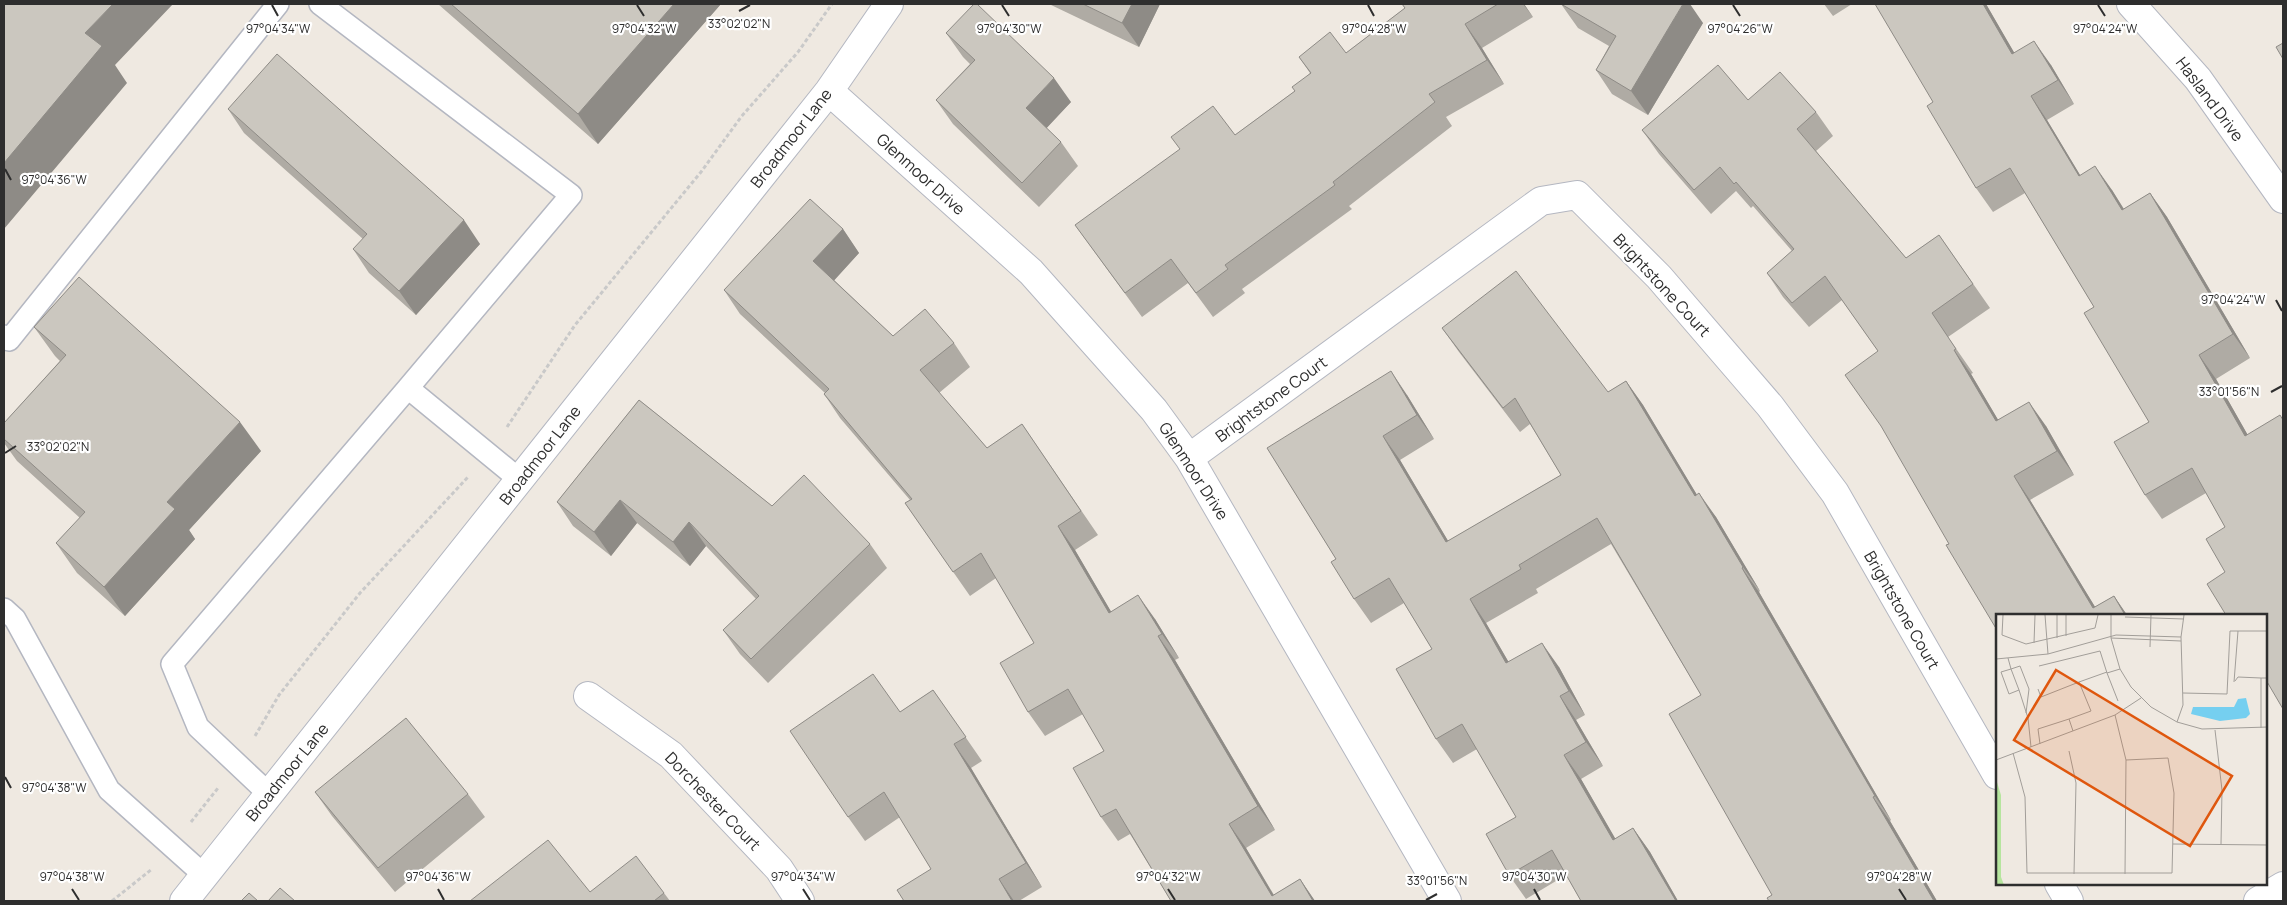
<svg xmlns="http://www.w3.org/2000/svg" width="2287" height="905" font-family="Manrope,sans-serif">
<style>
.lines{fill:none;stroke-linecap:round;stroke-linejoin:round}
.service-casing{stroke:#b4b7c1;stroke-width:24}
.minor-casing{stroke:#b4b7c1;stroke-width:30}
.path{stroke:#c9c9c9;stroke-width:3;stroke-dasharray:4 2.5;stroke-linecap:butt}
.service{stroke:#fff;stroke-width:21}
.minor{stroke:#fff;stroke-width:28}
.wall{fill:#afaba4}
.shaded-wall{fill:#8e8b86}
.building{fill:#cbc7bf;stroke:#8e8b86}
.ticks{fill:none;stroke:#2e2e2e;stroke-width:2}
.labels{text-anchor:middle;stroke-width:4.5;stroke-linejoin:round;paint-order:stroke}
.street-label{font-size:16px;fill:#2e2e2e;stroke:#fff}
.inset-road{fill:none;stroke:#a29e99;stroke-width:1}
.view{fill:#df570e;fill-opacity:0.15;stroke:#df570e;stroke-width:2.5}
.inset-edge{fill:none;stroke:#2e2e2e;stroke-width:2.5}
.ticks-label{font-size:12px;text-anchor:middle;fill:#2e2e2e;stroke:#fff;stroke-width:4.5;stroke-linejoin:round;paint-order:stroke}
</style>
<rect width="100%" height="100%" fill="#efe9e1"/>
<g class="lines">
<defs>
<path id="service" d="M320 4 571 195 408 388 520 480
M4 336 9 340 278 4
M4 609 15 619 109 790 204 875
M269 794 198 727 172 664 408 388"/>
<path id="minor" d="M2131 4 2198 79 2283 199
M829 91 1031 272 1154 410 1189 458 1447 901
M1189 458 1541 201 1577 195 1659 277 1770 406 1835 493 1997 775
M588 696 671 755 779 869 800 901
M2059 884 2069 901
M184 901 829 91 889 4
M2258 901 2283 886"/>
</defs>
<use href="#service" class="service-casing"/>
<use href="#minor" class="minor-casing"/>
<path class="path" d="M507 427 575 325 701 172 741 117 798 52 832 4
M255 736 279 695 360 593 468 477
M191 822 218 788
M112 901 152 869"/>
<use href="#service" class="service"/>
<use href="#minor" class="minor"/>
</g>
<path class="wall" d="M438 4H721L598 144Z
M1049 4H1160L1139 47Z
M1402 4H1524L1533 17 1482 48 1504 84 1446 117 1452 126 1349 206 1352 209 1242 289 1245 293 1213 317 1188 283 1142 317 1075 225 1235 135 1295 91 1310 73 1299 57 1346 53 1405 8Z
M1561 4 1703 23 1648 115 1612 94 1596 70 1609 46 1578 28Z
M1824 4H1852L1833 16Z
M1986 4 2014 53 2051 65 2074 104 2047 120 2080 175 2112 190 2124 209 2150 193 2167 217 2250 358 2216 379 2247 434 2225 572V527L2206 493 2162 519 2145 495 2149 422 2094 307 2025 193 1993 212 1976 188 1933 102Z
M946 33 1071 102 1046 128 1061 142 1078 166 1039 207 953 124 936 100 970 64 963 57Z
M1748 100 1816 112 1833 136 1816 151 1906 258 1939 235 1990 308 1948 337 1973 373 1971 374 1998 420 2046 426 2074 475 2030 500 2095 607 2114 596 2127 615H1997L1949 544 1878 351 1842 300 1809 327 1783 297 1767 273 1792 251 1753 206 1751 208 1736 191 1711 214 1659 154 1642 130Z
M228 109 480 244 416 315 369 273 353 249 363 239 244 133Z
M843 229 859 253 834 280 893 336 954 343 970 367 939 393 987 448 1022 424 1098 535 1075 550 1111 612 1155 619 1179 658 1175 660 1275 830 1246 848 1274 895 1300 879 1315 901H1171L1130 834 1118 841 1101 817 1104 751 1083 714 1045 736 1028 712 1034 643 996 578 970 596 905 503 910 500 840 418 824 394 825 393 740 314 724 290Z
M34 327 261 451 189 530 195 539 125 616 77 573 56 543 80 518 17 461 4 443V423L60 361 55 356Z
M1442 328 1608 392 1626 381 1643 405 1697 495 1716 517 1760 591 1759 592 1891 820 1890 821 1937 901H1769L1772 895 1701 695 1611 544 1536 589 1538 593 1486 623 1508 661 1559 667 1585 715 1576 720 1603 766 1581 779 1615 839 1633 828 1650 852 1678 901H1581L1566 875 1526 899 1509 875 1516 817 1477 749 1453 763 1436 739 1432 649 1404 603 1371 623 1354 599 1336 559 1267 448 1407 395 1434 439 1400 460 1448 541 1561 475 1530 424 1520 432 1459 352Z
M639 400 772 506 870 544 887 568 768 683 740 654 723 630 756 599 706 546 690 566 637 523 611 556 573 526 557 502Z
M933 690 982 761 971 768 1042 887 1019 901H904L931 869 900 817 865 841 848 817 900 712Z
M315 792 468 794 485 817 395 892 332 816Z
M664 893 670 901H470Z"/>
<path class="shaded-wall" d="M113 4H173L115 65 127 83 4 229V163L85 33Z
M674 4H721L598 144 578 114Z
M1132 4H1160L1139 47 1122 23Z
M1523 4H1524L1533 17Z
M1683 4H1690L1703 23 1648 115 1631 91Z
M1983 4H1986L2029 78 2012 54Z
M1465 24 1482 48 1504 84 1487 60Z
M2034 41 2051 65 2074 104 2058 80Z
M1054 78 1071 102 1043 132 1026 108Z
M2031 96 2047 120 2095 200 2079 176Z
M2095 166 2112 190 2139 234 2122 210Z
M2150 193 2167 217 2250 358 2233 334Z
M464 220 480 244 416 315 399 291Z
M843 229 859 253 830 285 813 261Z
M1954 350 1971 374 2013 445 1996 421Z
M2199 355 2216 379 2262 460 2245 436Z
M1391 371 1407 395 1434 439 1417 415Z
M1626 381 1643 405 1712 520 1695 496Z
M2029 402 2046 426 2074 475 2057 451Z
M240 422 261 451 189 530 195 539 125 616 104 587 167 502Z
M1383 436 1400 460 1463 566 1446 542Z
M2014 476 2030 500 2100 615 2093 608Z
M1699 493 1716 517 1760 591 1743 567Z
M620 500 637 523 611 556 594 532Z
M689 522 706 546 690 566 673 542Z
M1058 526 1075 550 1126 637 1109 613Z
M1742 568 1759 592 1891 820 1875 796Z
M1138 595 1155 619 1179 658 1162 634Z
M2114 596 2127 615H2125Z
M1470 599 1486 623 1523 687 1506 663Z
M1158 636 1175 660 1275 830 1258 806Z
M1542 643 1559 667 1585 715 1569 691Z
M1560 696 1576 720 1603 766 1586 742Z
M954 744 971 768 1042 887 1026 863Z
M1564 755 1581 779 1630 864 1613 840Z
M1873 797 1890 821 1937 901H1934Z
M1229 824 1246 848 1277 901 1272 896Z
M1633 828 1650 852 1678 901H1676Z
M999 879 1014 901H1012Z
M1300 879 1315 901H1313Z"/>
<path class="building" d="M4 4H113L85 33 102 46 4 163Z
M451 4H674L578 114Z
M974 4H977L1054 78 1026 108 1061 142 1022 183 936 100 975 60 946 33Z
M1083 4H1132L1122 23Z
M1402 4H1498L1465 24 1487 60 1429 94 1435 102 1333 182 1335 185 1225 265 1228 269 1196 293 1171 259 1125 293 1075 225 1180 149 1171 137 1213 106 1235 135 1295 91 1292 87 1311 73 1299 57 1330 32 1346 53 1405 8Z
M1561 4H1683L1631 91 1596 70 1616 36Z
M1875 4H1983L2012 54 2034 41 2058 80 2031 96 2079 176 2095 166 2122 210 2150 193 2233 334 2199 355 2245 436 2280 415 2283 420V709L2266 680V615H2226L2207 584 2225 572 2206 539 2225 527 2192 468 2145 495 2114 442 2149 422 2084 313 2094 307 2010 168 1976 188 1927 106 1933 102Z
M2283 43V59L2276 47Z
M277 54 464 220 399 291 353 249 367 234 228 109Z
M1718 65 1748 100 1780 72 1816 112 1797 129 1906 258 1939 235 1973 284 1932 313 1956 349 1954 350 1996 421 2029 402 2057 451 2014 476 2093 608 2114 596 2125 615H2033V614L2031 615H1997V630L1946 545 1949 544 1881 426 1845 375 1878 351 1825 276 1792 303 1767 273 1794 249 1736 182 1734 184 1720 167 1694 190 1642 130Z
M810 199 843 229 813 261 893 336 925 309 954 343 920 370 987 448 1022 424 1081 511 1058 526 1109 613 1138 595 1162 634 1158 636 1258 806 1229 824 1272 896 1300 879 1313 901H1171L1116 809 1101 817 1073 768 1104 751 1068 689 1028 712 1000 663 1034 643 981 553 953 572 905 503 912 499 824 394 829 389 724 290Z
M1516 271 1608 392 1626 381 1695 496 1699 493 1743 567 1742 568 1875 796 1873 797 1934 901H1769L1767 898 1772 895 1669 714 1701 695 1597 518 1519 565 1521 569 1470 599 1506 663 1542 643 1569 691 1560 696 1586 742 1564 755 1613 840 1633 828 1676 901H1581L1552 850 1509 875 1486 834 1516 817 1462 724 1436 739 1396 669 1432 649 1389 578 1354 599 1331 562 1336 559 1267 448 1391 371 1417 415 1383 436 1446 542 1561 475 1515 398 1503 408 1442 328Z
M79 277 240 422 167 502 175 509 104 587 56 543 85 512 4 439V423L66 355 34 327Z
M639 400 772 506 804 475 870 544 751 659 723 630 759 596 689 522 673 542 620 500 594 532 557 502Z
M873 674 900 712 933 690 966 737 954 744 1026 863 999 879 1012 901H904L897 890 931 869 884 792 848 817 790 731Z
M406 718 468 794 378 868 315 792Z
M548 840 590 892 636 856 664 893 654 901H470Z
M280 888 295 901H268Z
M249 893 258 901H241Z"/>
<path class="ticks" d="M272 5 278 16M637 5 644 16M1002 5 1009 16M1368 5 1374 16M1733 5 1740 16M2098 5 2105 16M739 11 750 5M5 169 11 180M2276 300 2282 311M2271 392 2282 386M5 453 16 446M5 777 11 788M72 889 79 900M438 889 444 900M803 889 810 900M1168 889 1175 900M1534 889 1540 900M1899 889 1906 900M1426 900 1437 894"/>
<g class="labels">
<g class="street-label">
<text transform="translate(2210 99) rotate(53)" y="6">Hasland Drive</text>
<text transform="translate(791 138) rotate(-52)" y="6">Broadmoor Lane</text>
<text transform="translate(921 174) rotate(42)" y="6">Glenmoor Drive</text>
<text transform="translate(1662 285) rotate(47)" y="6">Brightstone Court</text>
<text transform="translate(1271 399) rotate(-36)" y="6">Brightstone Court</text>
<text transform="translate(540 455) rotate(-52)" y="6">Broadmoor Lane</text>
<text transform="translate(1194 471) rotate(57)" y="6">Glenmoor Drive</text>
<text transform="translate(1902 610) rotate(60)" y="6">Brightstone Court</text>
<text transform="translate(287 772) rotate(-51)" y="6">Broadmoor Lane</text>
<text transform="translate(713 801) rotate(46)" y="6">Dorchester Court</text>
</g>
</g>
<g transform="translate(1996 614)">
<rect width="271" height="271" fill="#efe9e1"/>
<path d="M0 165 5 181V263L8 271H0Z" fill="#b6e59e"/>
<path d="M250 84 254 100 250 104 224 107 195 100 197 93H238L242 85Z" fill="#75cff0"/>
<path class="inset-road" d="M7 1 6 21 30 30 99 14 102 1M49 1 52 40M61 1V24M70 1V22M115 1V24L124 55 135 73 155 93 181 108 206 115 272 113M129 3 188 5M115 24 185 27M38 29 39 1M154 33 155 1M12 44 15 55 5 58 13 80 23 76 32 104 35 133M0 45 52 40 120 21 185 23M43 52 104 37 111 59 124 55M111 59 122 87M239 67 242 63 265 64M238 68 242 17M42 75 45 83 83 68M23 76 15 55 24 52 33 75 30 99M187 79 231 80 234 17H272M119 101 130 146 129 260M181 108 187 91 185 23 188 1M265 114V64H272M219 116 226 176 225 230M77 117 73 105 95 97 83 68 111 58M44 130 42 115 73 105M73 137 80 169 78 260M17 139 29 183 31 259H176L178 179 172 144 130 146M0 146 119 101 145 84M177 230 272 231"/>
<path class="view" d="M60 56 236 162 194 232 18 126Z"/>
<rect width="271" height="271" class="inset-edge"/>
</g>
<g class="ticks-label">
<text x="739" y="28">33°02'02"N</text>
<text x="2105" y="33">97°04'24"W</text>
<text x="278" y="33">97°04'34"W</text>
<text x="644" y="33">97°04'32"W</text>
<text x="1009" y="33">97°04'30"W</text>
<text x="1374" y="33">97°04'28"W</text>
<text x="1740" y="33">97°04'26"W</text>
<text x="54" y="184">97°04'36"W</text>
<text x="2233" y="304">97°04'24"W</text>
<text x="2229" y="396">33°01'56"N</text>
<text x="58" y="451">33°02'02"N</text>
<text x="54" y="792">97°04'38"W</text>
<text x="72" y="881">97°04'38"W</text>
<text x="438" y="881">97°04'36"W</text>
<text x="803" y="881">97°04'34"W</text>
<text x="1168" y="881">97°04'32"W</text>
<text x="1534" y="881">97°04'30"W</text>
<text x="1899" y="881">97°04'28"W</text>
<text x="1437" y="885">33°01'56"N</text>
</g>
<rect width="2287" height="905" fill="none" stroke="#2e2e2e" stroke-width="10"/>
</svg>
